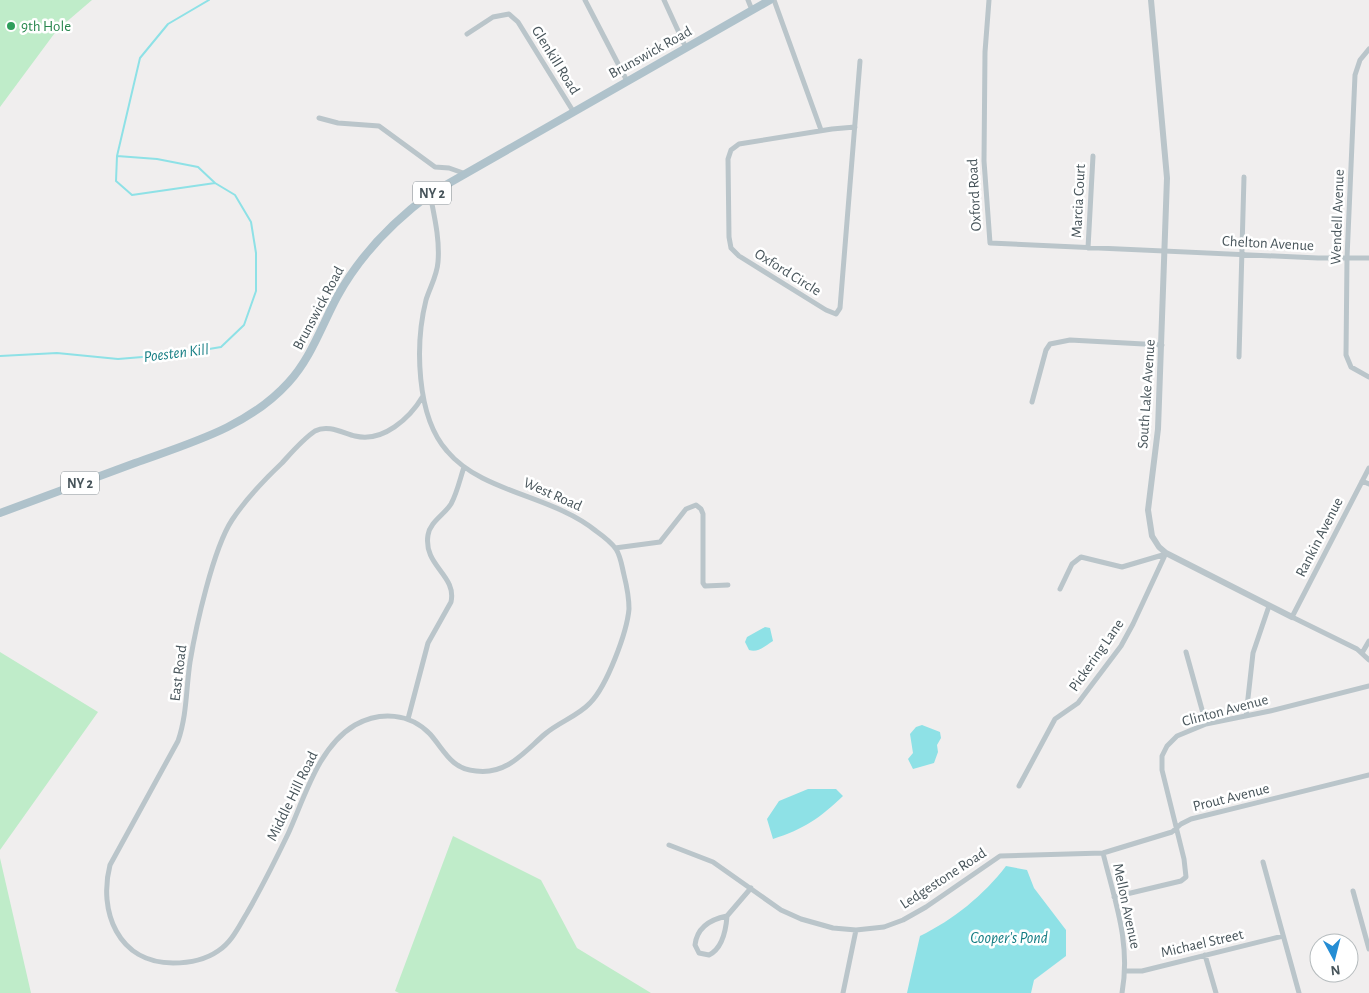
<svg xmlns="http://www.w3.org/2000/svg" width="1369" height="993" font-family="'Alegreya Sans',sans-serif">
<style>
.green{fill:#bfecc9}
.water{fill:#8ee1e6}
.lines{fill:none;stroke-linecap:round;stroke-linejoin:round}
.stream{stroke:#8ee1e6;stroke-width:2}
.minor{stroke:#bac5ca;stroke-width:5}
.tertiary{stroke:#bac5ca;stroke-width:6}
.primary{stroke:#afc2cb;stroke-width:8}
.leisure-dot{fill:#2e9e5b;stroke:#fff;stroke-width:2}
.labels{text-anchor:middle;stroke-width:5;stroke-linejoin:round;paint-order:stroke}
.shield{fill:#fff;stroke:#7e878c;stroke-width:1}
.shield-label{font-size:14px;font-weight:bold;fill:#47545a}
.leisure-label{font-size:15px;fill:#27864d;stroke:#fff;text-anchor:start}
.street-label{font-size:15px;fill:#47545a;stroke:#fff}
.water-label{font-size:16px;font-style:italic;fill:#147d83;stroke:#fff}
</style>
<rect width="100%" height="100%" fill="#f0eeee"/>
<path class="green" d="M0 0H92L57 30 0 107Z
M0 652 98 712 0 850Z
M453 836 541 880 577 948 651 993H399L395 991Z
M0 858 31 993H0Z"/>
<path class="water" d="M765 627 770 628 773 641C765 646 758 653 749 650L745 642 747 637Z
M922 725 940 732 941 738 937 745 938 752 934 763 913 769 908 759 913 753 910 734 916 727Z
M808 789H836L843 796C820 818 804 829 773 839L767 819 779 801Z
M1006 866 1027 870 1034 888 1066 930V956L1034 980 1031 993H907L920 936C953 920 984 895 1006 866Z"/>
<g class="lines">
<path class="stream" d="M117 156 157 159 198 167 215 183
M0 356 57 353 118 359 179 354 221 347 244 325 256 291V253L251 222 235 195 215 183 132 195 116 181 117 156 140 58 168 24 209 0"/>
<path class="minor" d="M585 0 627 81
M664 0 686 48
M748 0 752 10
M774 0 821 130
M989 0 985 52 984 161 990 243 1318 258H1369
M467 34 493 17 509 14 518 22 573 111
M1369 49 1360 60 1355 75 1347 258 1346 355 1351 367 1369 377
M319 118 338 123 379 126 435 167 449 168 466 174
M855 127 832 129 739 144 731 150 728 159 729 237 731 248 739 256 826 310 836 314 840 308C846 225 854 143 860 61
M1088 248 1093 156
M1239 357 1244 177
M423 396C410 418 383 443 355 436 343 433 328 424 315 431 303 439 292 452 282 463 264 480 246 499 232 520 213 549 196 626 190 662 186 689 187 715 178 741L110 865C98 911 118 963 173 963 188 963 205 960 218 951 232 942 239 926 247 913 262 887 275 861 288 834 305 797 318 747 355 725 380 711 410 713 430 734 445 751 451 769 476 771 507 775 524 752 545 734 559 722 578 716 590 703 607 686 627 632 629 609 629 598 627 587 624 575 622 567 621 557 616 549 611 542 603 536 596 531 552 495 482 493 447 451 416 416 415 344 426 300 430 287 437 276 438 262 440 239 434 215 430 194
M1032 402 1046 350 1050 344 1070 340 1162 345
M1369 468 1292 617 1357 649 1369 660
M1362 481 1369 484
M615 548 660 542 686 509 696 505 701 509 703 514V583L705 586 728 585
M1060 589 1072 564 1081 557 1122 567 1166 554
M1186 652 1206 724
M1362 653 1369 641
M1246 716 1253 653 1269 606
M408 719 428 643 451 602C457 575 423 566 428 535 430 522 444 515 451 504 457 493 460 479 464 467
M1019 786 1055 719 1078 703 1121 646 1133 624 1166 553
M669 845 713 862 781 910 801 919 833 928 856 930 884 927 903 920 926 907 1000 856 1103 853 1172 832 1181 824 1191 819 1369 775
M1103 853C1115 902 1131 943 1122 993
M1263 862 1299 993
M1353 891 1369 949
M1114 897 1181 881 1186 877 1184 859 1162 770V756L1167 746 1177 736 1206 724 1270 711 1369 686
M727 916C726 930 723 948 709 955L699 953 695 945C697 927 712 919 727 916Z
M727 916 751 888
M1205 955 1216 993
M1126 971H1142L1283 936
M843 993 856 930"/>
<path class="tertiary" d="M1151 0 1167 178 1158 429 1148 510 1152 536 1159 547 1166 553 1292 617"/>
<path class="primary" d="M0 513C45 496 90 480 135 463 190 443 248 427 288 383 311 358 321 327 337 297 360 255 391 223 430 194L770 0"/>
</g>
<circle class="leisure-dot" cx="11" cy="26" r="5"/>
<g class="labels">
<g class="shield">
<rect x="413" y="181.5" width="38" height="23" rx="4"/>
<rect x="61" y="471.5" width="38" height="23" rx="4"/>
</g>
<g class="shield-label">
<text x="432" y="198">NY 2</text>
<text x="80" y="488">NY 2</text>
</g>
<g class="leisure-label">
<text x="21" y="31">9th Hole</text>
</g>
<g class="street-label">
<text transform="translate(650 52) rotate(-29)" y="5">Brunswick Road</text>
<text transform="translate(556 60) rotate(58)" y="5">Glenkill Road</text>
<text transform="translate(974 195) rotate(-93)" y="5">Oxford Road</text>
<text transform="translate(1078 201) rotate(-87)" y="5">Marcia Court</text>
<text transform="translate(1337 217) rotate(-88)" y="5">Wendell Avenue</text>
<text transform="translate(1268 243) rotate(3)" y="5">Chelton Avenue</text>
<text transform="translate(788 272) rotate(32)" y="5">Oxford Circle</text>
<text transform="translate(318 308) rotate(-62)" y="5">Brunswick Road</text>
<text transform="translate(1146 394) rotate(-86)" y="5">South Lake Avenue</text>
<text transform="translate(553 494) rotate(24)" y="5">West Road</text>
<text transform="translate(1319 537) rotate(-63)" y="5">Rankin Avenue</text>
<text transform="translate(1096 655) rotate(-55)" y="5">Pickering Lane</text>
<text transform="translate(178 673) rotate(-83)" y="5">East Road</text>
<text transform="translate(1225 710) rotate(-15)" y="5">Clinton Avenue</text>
<text transform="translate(292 796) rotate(-64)" y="5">Middle Hill Road</text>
<text transform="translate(1231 797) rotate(-14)" y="5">Prout Avenue</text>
<text transform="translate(943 878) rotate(-33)" y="5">Ledgestone Road</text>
<text transform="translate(1127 906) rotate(78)" y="5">Mellon Avenue</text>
<text transform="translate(1202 943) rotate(-13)" y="5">Michael Street</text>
</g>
<g class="water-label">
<text transform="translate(176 352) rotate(-7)" y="6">Poesten Kill</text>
<text x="1009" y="943">Cooper's Pond</text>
</g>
</g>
<g transform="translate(1334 958) rotate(173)"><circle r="24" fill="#ffffff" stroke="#b5bbbd"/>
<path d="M0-4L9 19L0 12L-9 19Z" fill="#248dd4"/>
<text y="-8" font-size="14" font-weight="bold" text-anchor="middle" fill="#47545a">N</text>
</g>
</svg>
